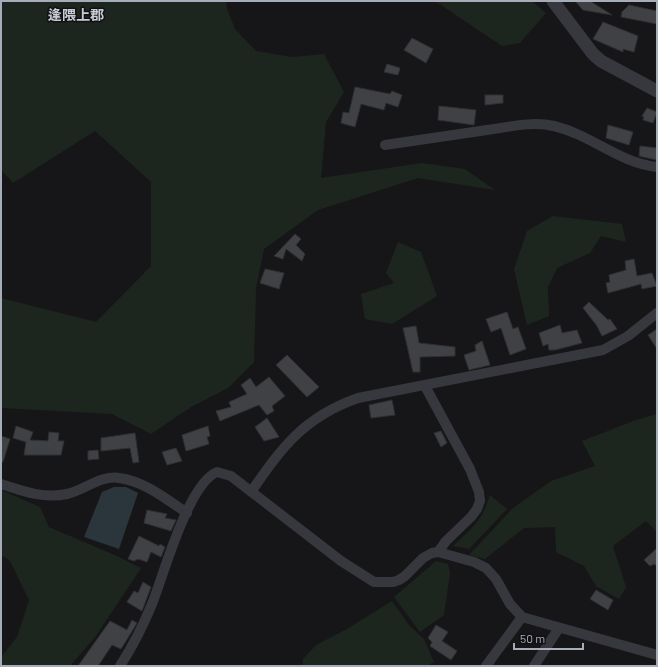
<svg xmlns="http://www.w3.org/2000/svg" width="658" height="667" font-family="Barlow,'Noto Sans JP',sans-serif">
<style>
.green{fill:#1d261e}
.water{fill:#2b353c}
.building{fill:#404145;stroke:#2f3034}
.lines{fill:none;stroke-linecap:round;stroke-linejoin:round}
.minor{stroke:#36383d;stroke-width:10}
.tertiary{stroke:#36383d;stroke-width:13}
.labels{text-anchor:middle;stroke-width:3;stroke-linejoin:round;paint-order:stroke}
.quarter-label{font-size:14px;font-weight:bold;fill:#c8ccd4;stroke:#111113}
</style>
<rect width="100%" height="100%" fill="#161618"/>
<path class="green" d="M1 1H226L227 9 235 29 256 51 292 57 324 54 344 92 326 122 321 178 422 163 465 169 495 190 418 178 318 210 264 249 256 288 254 362 228 388 191 407 151 434 112 414 1 408V298L96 322 151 266V182L95 131 13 183 1 170Z
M435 1H532L546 13 520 43 502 46Z
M553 216 622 224 626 242 601 236 590 253 557 268 548 287 549 316 527 325 514 269 527 231Z
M398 242 421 252 437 296 392 324 365 319 361 294 394 283 386 273Z
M657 414V532L646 521 613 546 626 587 619 599 596 586 584 566 556 552 555 527 524 528 485 559 469 555 513 508 551 481 595 466 582 441 636 420Z
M1 490 40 507 49 527 117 556 141 568 96 636 70 666H1V657L17 637 29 600 10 561 1 555Z
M490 495 507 509 469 549 453 546C473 527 481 523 490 495Z
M436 561 448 564 450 573 444 615 420 632 394 597Z
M392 601 409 625 424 639 434 662 427 666H303V659L316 645 347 629Z"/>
<path class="water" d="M114 487H126L138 493 119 549 84 537 102 492Z"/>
<path class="building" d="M575 1H590L612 15 583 10Z
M629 5 657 11V24L621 17 622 12Z
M603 22 638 36 634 52 623 49V52L593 39Z
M412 38 433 49 426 63 404 50Z
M387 64 400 68 398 75 384 72Z
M355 87 390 94 392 91 402 95 398 107 386 103 384 110 361 104 355 127 341 123 343 112 349 113Z
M485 95H503V103L485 105Z
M439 106 476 110 474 125 438 120Z
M647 108 657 112 653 123 643 120 644 117 642 116Z
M608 125 633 132 629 145 606 138Z
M640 146 657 148V160L639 156Z
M295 234 301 239 296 245 305 254 302 261 286 249 283 259 274 256Z
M634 259 637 276 652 273 657 286 642 289 641 284 608 293 606 283 610 282 609 275 626 270 625 261Z
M265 269 284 273 279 289 260 283Z
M589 302 608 320 610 319 617 329 602 336 597 326 583 308Z
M507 312 513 329 518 327 526 349 510 355 501 328 491 332 486 319Z
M560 325 562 333 577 330 582 343 555 350H549L548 344 543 346 539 333Z
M416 326 419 343 455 347V356L420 357V372H413L403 328Z
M657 329V349L648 335Z
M482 341 490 365 469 370 464 355 476 351 475 345Z
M287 355 319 387 307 397 276 365Z
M269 377 285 396 272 406 274 411 267 415 259 405 220 421 216 411 231 407 229 402 247 394 241 385 250 378 256 387Z
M392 400 395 415 371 418 369 405Z
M267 418 279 437 264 441 255 427Z
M16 426 33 432 30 440 48 441 49 432 59 433 58 441H64L61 455H24L26 442 13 438Z
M208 426 210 436 207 437 209 444 186 451 182 435Z
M441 431 447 443 441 447 434 433Z
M135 433 139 462 133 463 130 448 101 451V438Z
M1 436 10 439 3 462H1Z
M176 448 182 461 167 465 162 452Z
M98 450 99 459 88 460V451Z
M147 510 167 514 165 518 176 520 171 531 144 523Z
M139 536 159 546 160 544 165 547 161 557 151 552 147 562 138 559 134 561 128 559Z
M657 548V566L654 564 650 566 644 560Z
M143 582 151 587 142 611 127 602 134 591 138 593Z
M596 590 613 600 608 610 590 599Z
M132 620 137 623 121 649 112 645 98 666H78L110 621 127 630Z
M436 625 448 632 442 641 457 651 451 660 430 646 432 642 428 638Z"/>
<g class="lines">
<path class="minor" d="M385 145C419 140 453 135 487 130 509 127 532 121 554 126 592 135 617 162 657 167
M425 386 470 469 479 492 480 501 477 509 471 517 446 541 438 552
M1 484C22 491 44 499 67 494 84 490 101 475 119 478 144 481 166 499 187 513
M251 492C282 447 304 417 358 398L603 350 628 336 657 313
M120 666C133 646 143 626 152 604 164 574 188 484 217 472L231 476 341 561 374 582H393L399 580 405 576 423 558 432 553 438 552 474 562 486 568 496 579 510 604 522 617 657 655
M486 666 522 617
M534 666 559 628"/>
<path class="tertiary" d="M553 1 593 54 601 61 657 91"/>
</g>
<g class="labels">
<g class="quarter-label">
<text x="76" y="20">逢隈上郡</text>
</g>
</g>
<rect width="658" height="667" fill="none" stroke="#a7adb8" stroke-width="4"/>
<path d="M514 643v6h69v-6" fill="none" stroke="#a7adb8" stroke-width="2"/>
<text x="520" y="643" font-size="12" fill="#a7adb8" stroke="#111113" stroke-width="3" paint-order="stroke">50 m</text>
</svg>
